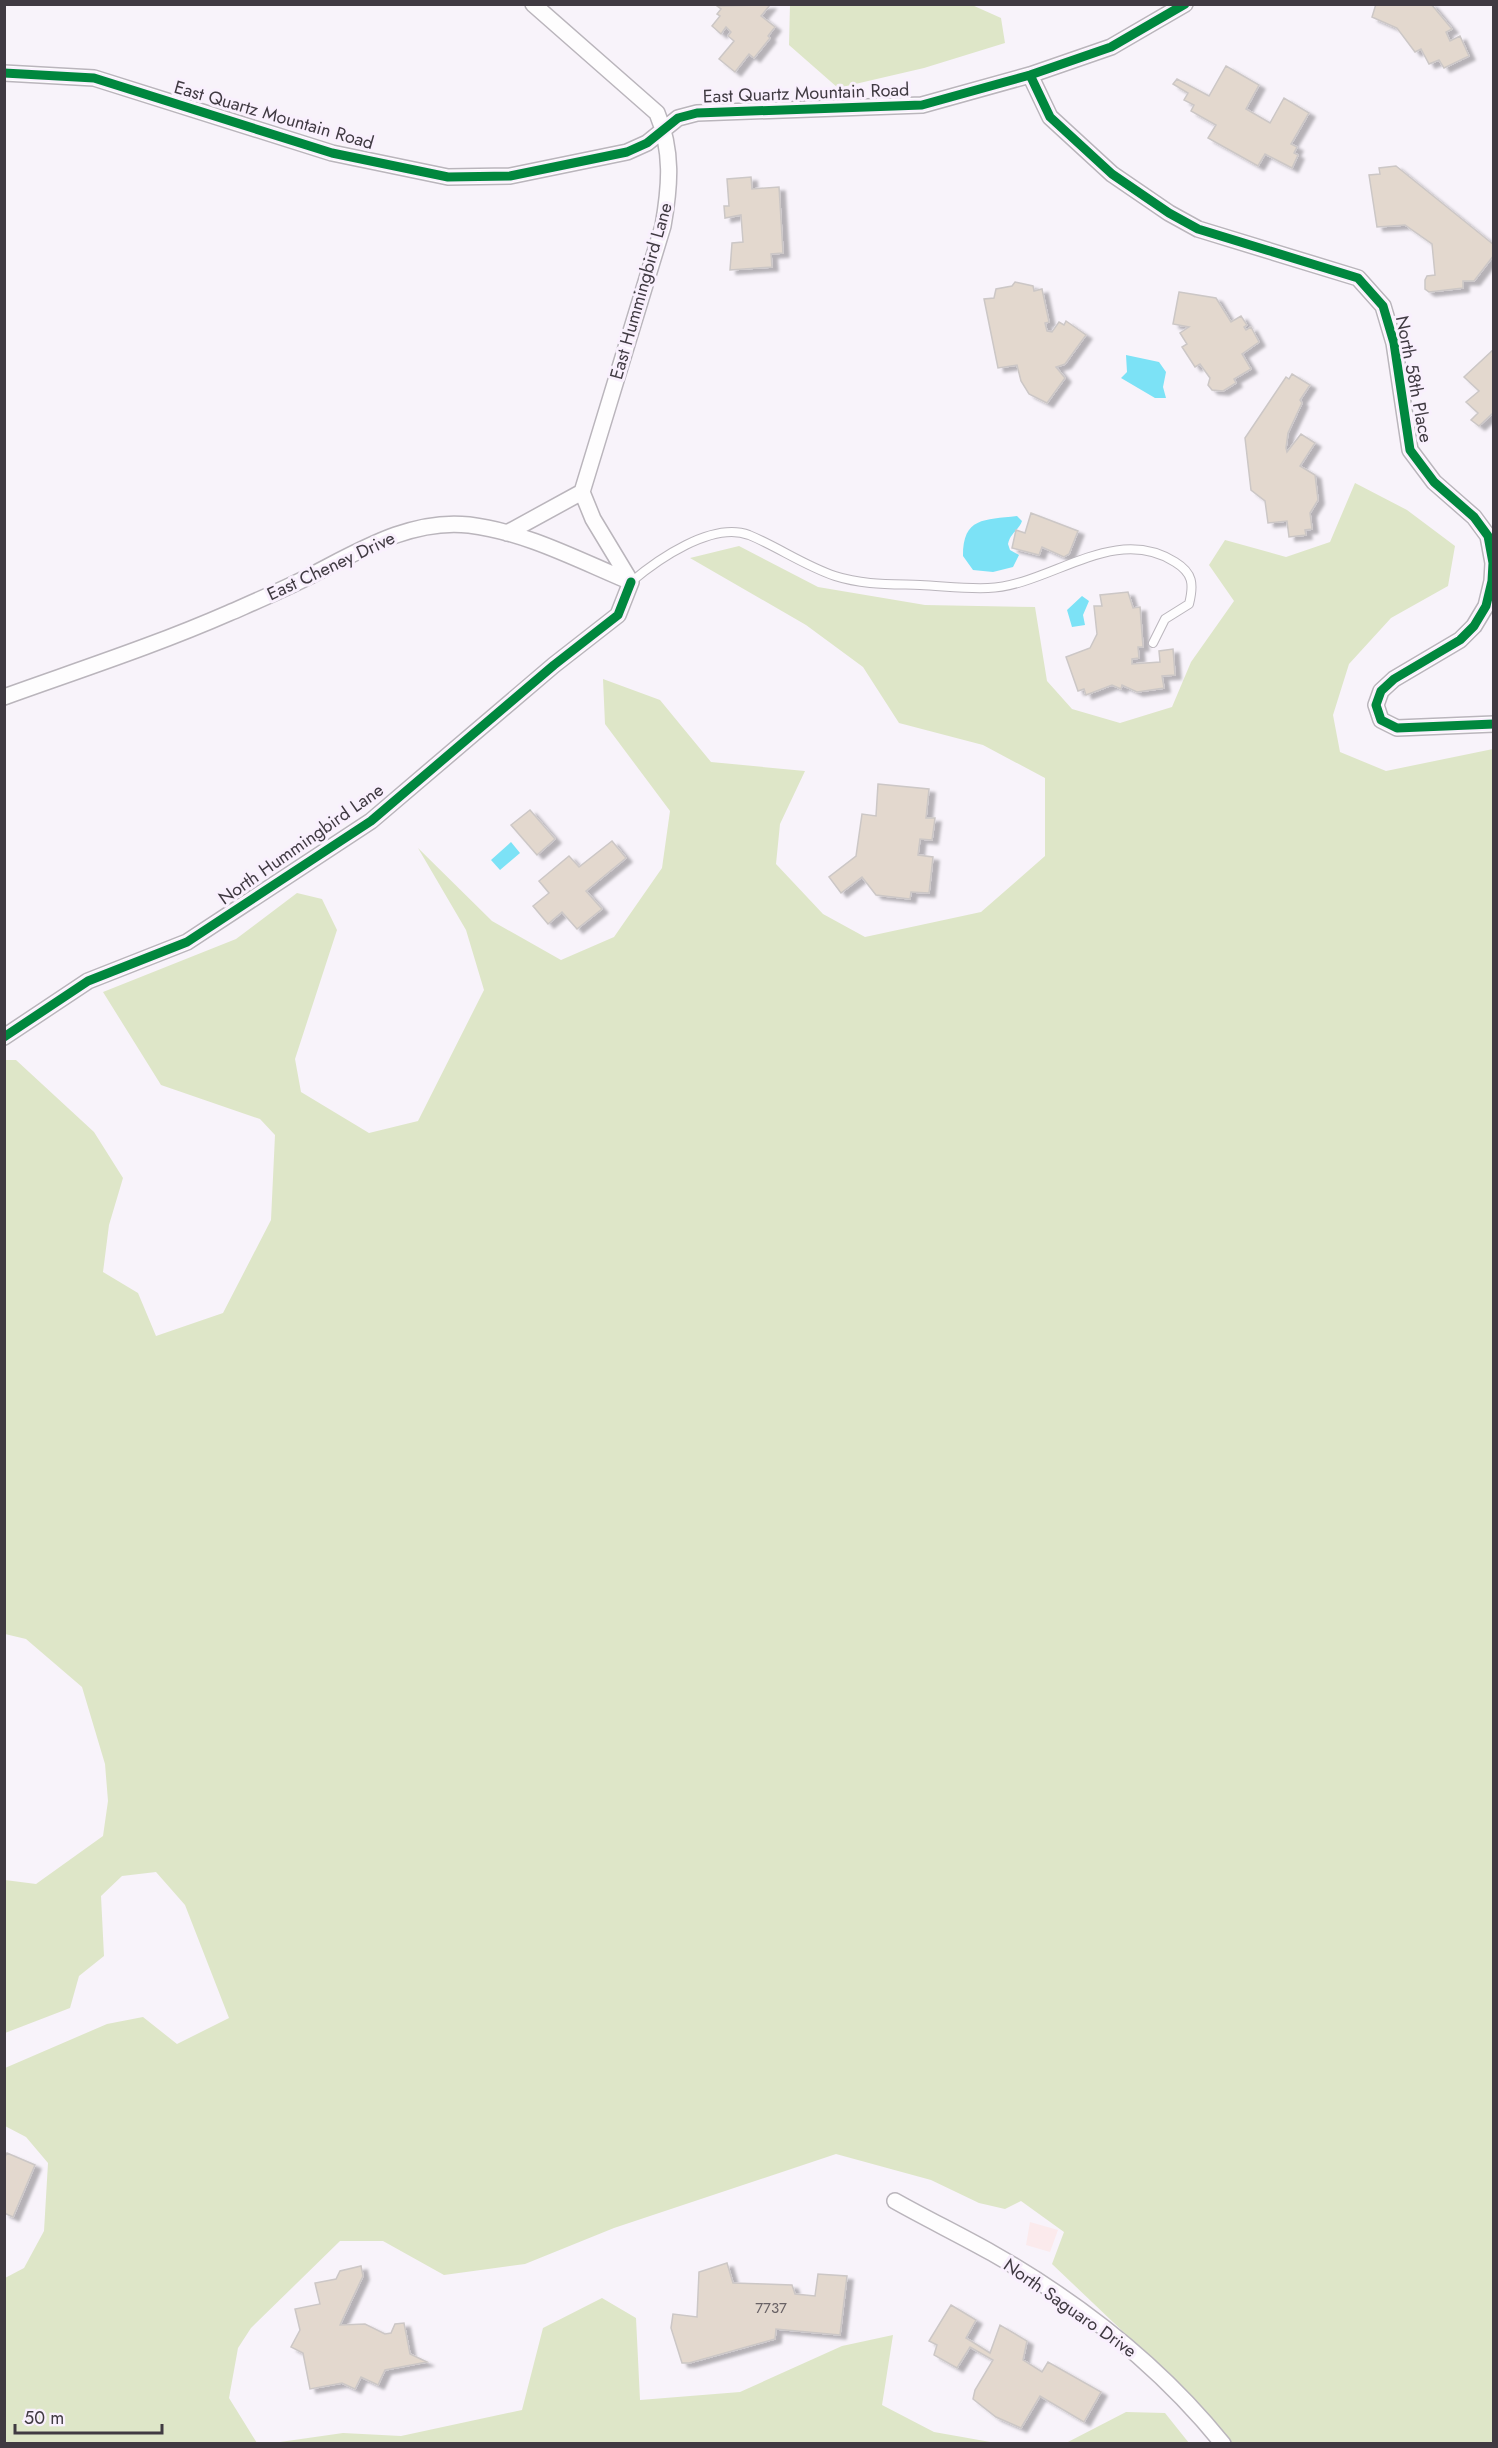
<svg xmlns="http://www.w3.org/2000/svg" width="1498" height="2448" font-family="Jost,sans-serif">
<style>
.industrial{fill:#fbeaec}
.green{fill:#dee6c8}
.water{fill:#7ce2f6}
.building{fill:#e3d8ce;stroke:#ccc7c6;stroke-width:1.5;filter:url(#shadow)}
.lines{fill:none;stroke-linecap:round;stroke-linejoin:round}
.lane-casing{stroke:#bab5bc;stroke-width:10}
.street-casing{stroke:#bab5bc;stroke-width:18}
.lane{stroke:#fefdfe;stroke-width:8}
.street{stroke:#fefdfe;stroke-width:15}
.cycleway-casing{stroke:#f9f0fd;stroke-width:13}
.cycleway{stroke:#00873e;stroke-width:9}
.labels{text-anchor:middle;stroke-width:6;stroke-linejoin:round;paint-order:stroke}
.number-label{font-size:15px;fill:#696265}
.street-label{font-size:18px;fill:#403a42;stroke:#f9f0fd}
</style>
<defs>
<filter id="shadow"><feDropShadow dx="6" dy="4" stdDeviation="1.5" flood-color="#0004"/></filter>
</defs>
<rect width="100%" height="100%" fill="#f8f3fa"/>
<path class="industrial" d="M1030 2222 1058 2230 1050 2252 1026 2245Z"/>
<path class="green" d="M790 4 972 5 1001 18 1005 43 924 68 838 88 789 45Z
M1355 483 1407 510 1455 546 1448 586 1391 618 1349 664 1333 715 1340 752 1386 771 1493 749V2443H1228L1155 2362 1052 2264 1064 2232 1021 2201 1005 2209 979 2203 931 2180 836 2154 614 2228 525 2264 444 2275 383 2241H340L251 2328 238 2348 229 2398 257 2443H5V2278L24 2268 44 2231 48 2163 26 2137 5 2126V2068L107 2024 143 2017 177 2044 229 2018 185 1905 156 1872 122 1876 101 1896 104 1956 79 1976 70 2008 5 2033V1880L36 1884 103 1836 108 1801 105 1764 82 1687 26 1639 5 1634V1060H16L94 1132 123 1178 109 1225 103 1272 138 1293 156 1336 223 1313 271 1220 275 1135 260 1119 161 1085 103 992 236 939 297 893 322 899 337 930 295 1059 301 1092 369 1133 418 1121 484 990 466 930 418 848 492 921 561 960 614 937 662 868 670 811 605 724 603 679 660 700 711 762 805 771 780 824 776 864 823 914 865 937 981 912 1045 856V778L983 745 899 723 863 667 806 625 690 558 739 546 818 587 925 605 1035 607 1047 681 1072 709 1120 723 1172 707 1191 662 1234 601 1209 565 1225 540 1286 557 1330 542Z
M602 2298 636 2318 640 2400 740 2392 842 2346 893 2335 882 2405 934 2432 996 2443H273L343 2433 401 2436 522 2410 543 2328Z
M1126 2412 1165 2413 1189 2443H1066Z"/>
<path class="water" d="M1126 355 1159 362 1166 372 1163 387 1166 398H1155L1121 378 1127 372Z
M1017 516 1022 521C1019 530 1010 533 1008 544L1010 550 1019 555 1013 567 993 572 973 570 963 556C963 517 984 520 1017 516Z
M1082 596 1089 601 1083 615 1085 625 1072 627 1067 610Z
M511 842 520 853 500 870 491 860Z"/>
<path class="building" d="M1376 4H1431L1452 29 1446 32 1450 41 1460 36 1469 56 1444 68 1439 60 1429 64 1421 49 1415 52 1397 28 1372 17Z
M770 5 761 16 775 27 768 36 770 38 754 58 749 54 735 72 719 59 734 41 728 36 731 32 726 27 721 34 712 26 720 16 717 14 721 9 717 6Z
M1226 66 1259 85 1246 109 1270 123 1284 98 1309 113 1291 144 1297 147 1294 153 1298 155 1292 168 1265 154 1258 166 1208 138 1216 125 1191 111 1194 105 1184 100 1188 93 1173 84 1177 79 1209 96Z
M1396 166 1494 245V255L1474 281H1463V288L1429 292 1425 289V280L1427 276 1435 275 1432 244 1405 225 1377 227 1369 175 1380 174 1379 168Z
M751 177 752 189 779 187 783 253 771 254 772 267 730 270 732 243 743 242 741 215 725 218 724 206H729L727 179Z
M1015 282 1033 286 1034 291 1042 289 1049 322 1045 323 1047 331 1052 332 1059 322 1064 325 1066 321 1086 335 1065 364 1056 367 1065 378 1047 403 1029 394 1021 381 1017 365 998 368 984 299 994 298 996 289 1012 286Z
M1179 292 1216 298 1231 322 1241 316 1247 325 1244 327 1246 330 1251 327 1259 342 1242 354 1251 369 1234 379 1236 383 1223 391 1212 390 1208 385 1210 378 1200 364 1195 367 1182 347 1187 344 1180 333 1189 327 1173 324Z
M1494 349V412L1479 426 1471 420 1478 413 1466 402 1479 391 1464 377Z
M1292 374 1310 385 1300 400 1302 403 1288 433 1286 448 1287 452 1301 434 1315 443 1300 466 1315 475 1318 500 1310 513 1312 529 1305 530 1306 535 1289 537 1287 521 1268 523 1265 501 1251 490 1245 438 1286 377 1289 379Z
M1031 513 1078 531 1069 554 1064 557 1042 547 1039 555 1012 548 1016 530 1025 533Z
M1128 592 1133 608 1140 607 1143 647H1138L1139 658 1132 659V664L1160 662 1159 651 1173 649 1175 675 1162 676 1164 688 1137 692 1122 685 1121 689 1112 685 1086 695 1084 689 1078 691 1066 657 1090 648 1097 634 1094 606H1102L1100 595Z
M878 784 929 789 926 818H935L932 840 920 839 918 855 933 857 929 893 911 892 910 899 876 895 862 877 841 893 829 877 856 856 862 814 876 816Z
M530 810 555 839 537 855 511 825Z
M612 841 626 858 586 891 602 909 577 929 562 912 548 924 533 906 549 893 539 881 569 856 579 867Z
M7 2153 35 2165 13 2217 4 2213V2159Z
M727 2263 733 2283 792 2285 795 2294 815 2296 818 2274 847 2276 840 2335 776 2329 775 2339 689 2363H682L671 2328 673 2314 697 2317 699 2272Z
M361 2266 363 2276 340 2325 365 2324 385 2334 391 2333 395 2324 404 2323 410 2354 427 2362 385 2370 378 2385 361 2377 355 2389 342 2383 310 2389 303 2353 291 2347 300 2330 295 2309 320 2304 315 2283 336 2279 340 2271Z
M951 2305 976 2320 966 2338 990 2353 1000 2325 1027 2341 1023 2360 1042 2372 1048 2362 1101 2392 1084 2422 1040 2396 1021 2428 996 2417 973 2399 975 2390 993 2360 970 2347 957 2368 934 2355 937 2345 929 2341Z"/>
<g class="lines">
<defs>
<path id="lane" d="M631 582C657 560 712 521 749 535 778 547 805 566 835 576 863 585 891 584 920 585 943 586 965 589 988 588 1050 586 1113 523 1175 562 1193 573 1194 584 1189 604L1165 619 1153 643"/>
<path id="street" d="M533 4 657 113C673 151 670 186 663 226L582 492 593 519 631 582
M4 73 94 78 332 153 448 177 510 176 627 152 647 143 678 118 697 113 922 105 1030 75 1111 47 1185 4
M1030 75 1050 117 1112 174 1169 213 1198 229 1358 278 1383 306 1394 343 1410 450 1434 482 1474 517 1488 536 1493 563 1492 581 1486 606 1474 626 1460 640 1394 679 1381 691 1376 705 1381 720 1397 728 1494 724
M507 533 582 492
M4 697C79 670 156 645 229 613 254 602 280 591 304 579 354 554 409 518 469 525 526 532 578 560 631 582
M4 1037 88 981 187 942 371 821 554 665 618 615 631 582
M895 2201C927 2219 960 2235 992 2253 1078 2302 1160 2366 1223 2444"/>
</defs>
<use href="#lane" class="lane-casing"/>
<use href="#street" class="street-casing"/>
<use href="#lane" class="lane"/>
<use href="#street" class="street"/>
<defs>
<path id="cycleway" d="M4 73 94 78 332 153 448 177 510 176 627 152 647 143 678 118 697 113 922 105 1030 75 1111 47 1185 4
M1030 75 1050 117 1112 174 1169 213 1198 229 1358 278 1383 306 1394 343 1410 450 1434 482 1474 517 1488 536 1493 563 1492 581 1486 606 1474 626 1460 640 1394 679 1381 691 1376 705 1381 720 1397 728 1494 724
M4 1037 88 981 187 942 371 821 554 665 618 615 631 582"/>
</defs>
<use href="#cycleway" class="cycleway-casing"/>
<use href="#cycleway" class="cycleway"/>
</g>
<g class="labels">
<g class="number-label">
<text x="771" y="2313">7737</text>
</g>
<g class="street-label">
<text transform="translate(806 93) rotate(-2)" y="6">East Quartz Mountain Road</text>
<text transform="translate(274 115) rotate(16)" y="6">East Quartz Mountain Road</text>
<text transform="translate(641 291) rotate(-74)" y="6">East Hummingbird Lane</text>
<text transform="translate(1414 379) rotate(79)" y="6">North 58th Place</text>
<text transform="translate(331 566) rotate(-25)" y="6">East Cheney Drive</text>
<text transform="translate(301 844) rotate(-35)" y="6">North Hummingbird Lane</text>
<text transform="translate(1070 2308) rotate(35)" y="6">North Saguaro Drive</text>
</g>
</g>
<rect width="1498" height="2448" fill="none" stroke="#403a42" stroke-width="12"/>
<path d="M15 2424v9h147v-9" fill="none" stroke="#403a42" stroke-width="3"/>
<text x="24" y="2424" font-size="18" fill="#403a42" stroke="#f9f0fd" stroke-width="4.5" paint-order="stroke">50 m</text>
</svg>
